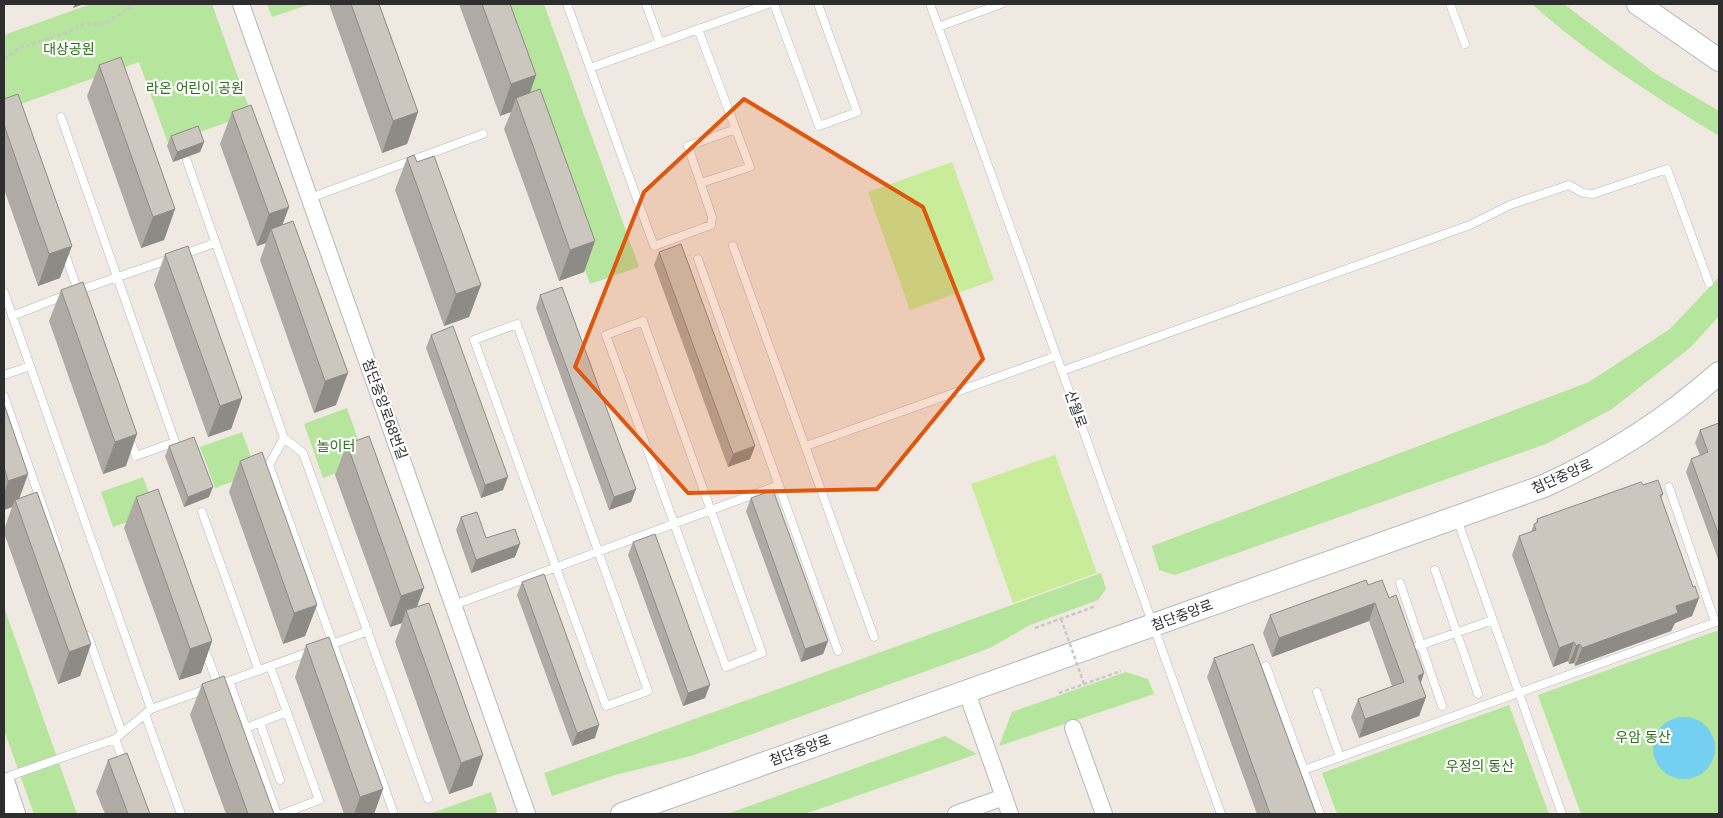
<svg xmlns="http://www.w3.org/2000/svg" width="1723" height="818" font-family="Helvetica,'Noto Sans KR',sans-serif">
<style>
.green{fill:#b6e59e}
.pitch{fill:#c9ec9a}
.water{fill:#75cff0}
.lines{fill:none;stroke-linecap:round;stroke-linejoin:round}
.lane-casing{stroke:#b4b7c1;stroke-width:9}
.street-casing{stroke:#b4b7c1;stroke-width:18}
.secondary-casing{stroke:#b4b7c1;stroke-width:24}
.path{stroke:#c9c9c9;stroke-width:2.5;stroke-dasharray:4 2.5;stroke-linecap:butt}
.lane{stroke:#fff;stroke-width:8}
.street{stroke:#fff;stroke-width:16}
.secondary{stroke:#fff;stroke-width:22}
.path-bridge{stroke:#c9c9c9;stroke-width:2.5;stroke-dasharray:4 2.5;stroke-linecap:butt}
.wall{fill:#afaba4}
.shaded-wall{fill:#8e8b86}
.building{fill:#cbc7bf;stroke:#8e8b86}
.marked{fill:#df570e;fill-opacity:0.2;stroke:#df570e;stroke-width:4;stroke-linejoin:round}
.labels{text-anchor:middle;stroke-width:4.5;stroke-linejoin:round;paint-order:stroke}
.park-label{font-size:14px;fill:#2c6e1b;stroke:#fff}
.street-label{font-size:14px;fill:#2e2e2e;stroke:#fff}
</style>
<rect width="100%" height="100%" fill="#efe9e1"/>
<path class="green" d="M91 4H212L251 114 168 143 139 62 4 110V35Z
M267 4H310L272 17Z
M489 4H544L639 267 590 284Z
M1532 4H1564L1656 74 1719 111V136C1654 96 1589 55 1532 4Z
M1719 277V316L1691 347 1612 409 1546 444 1175 575 1159 570 1152 546 1589 382 1670 329Z
M347 408 366 462 323 478 304 424Z
M242 432 257 473 215 488 200 447Z
M143 477 156 512 113 527 101 492Z
M1101 573 1106 589 1098 600 1030 625 990 648 691 756 615 775 552 796 544 773Z
M4 607 77 814H34L4 730Z
M1719 630V814H1581L1538 695Z
M1126 672 1148 679 1154 694 999 746 1012 712Z
M1509 705 1549 814H1337L1322 773Z
M945 736 977 754 805 814H727Z
M491 792 497 811 495 814H429Z"/>
<path class="pitch" d="M952 162 994 280 910 310 868 192Z
M1055 455 1097 573 1013 603 971 484Z"/>
<path class="water" d="M1653 748a31 31 0 1 1 62 0a31 31 0 1 1-62 0Z"/>
<g class="lines">
<defs>
<path id="lane" d="M567 4 654 246 711 225 712 217 688 146 736 129
M646 4 660 43
M774 4 819 126 857 112 818 4
M930 4 1221 814
M1450 4 1465 44
M938 27 1001 4
M698 29 750 167 701 183
M590 68 768 4
M61 117 175 442 136 456 129 437
M187 161 284 438 303 453 428 799
M310 198 483 134
M733 246 874 637
M64 251 79 294
M181 255 215 243
M698 259 838 651
M77 291 170 259
M4 292 151 709
M12 316 66 295
M643 321 762 653 726 667 606 335Z
M517 324 648 691 606 706 474 340Z
M1062 371 1470 225 1510 205 1569 185 1583 193 1593 194 1667 169 1709 283
M4 375 30 366
M4 396 58 550
M284 438 269 465 393 811
M806 446 1056 356
M1669 487 1715 622
M202 512 259 671
M1457 519 1562 814
M1435 570 1478 694
M1400 583 1442 706
M454 605 779 485
M88 636 122 733
M330 645 368 631
M1418 646 1493 620
M204 647 218 685
M270 666 319 800 282 814
M1266 666 1320 814
M229 681 277 814
M1317 692 1340 757
M145 714 181 814
M260 723 280 780
M246 728 287 712
M115 739 124 763
M1304 770 1719 621
M4 778 115 739 151 709 312 651"/>
<path id="street" d="M241 4 527 814
M966 690 1010 814
M1073 728 1104 814
M956 814 1004 797"/>
<path id="secondary" d="M1638 4 1719 60
M4 784 14 814
M622 814 1544 486C1610 456 1665 421 1719 373"/>
</defs>
<use href="#lane" class="lane-casing"/>
<use href="#street" class="street-casing"/>
<use href="#secondary" class="secondary-casing"/>
<path class="path" d="M159 4H172
M4 59 19 48 66 33 83 24H104L136 4
M1035 628 1096 606
M1059 693 1121 671"/>
<use href="#lane" class="lane"/>
<use href="#street" class="street"/>
<use href="#secondary" class="secondary"/>
<path class="path-bridge" d="M1061 619 1084 684"/>
</g>
<path class="wall" d="M329 4H379L418 112 407 144 382 153Z
M459 4H510L536 75 530 93 595 241 584 272 559 281 504 129 511 112 500 116Z
M99 65 175 209 164 240 141 248 87 96Z
M4 99 60 278 38 286 4 189Z
M232 112 289 207 282 225 336 405 314 413 260 260 266 243 257 246 220 144Z
M171 136 204 142 200 152 173 162 167 146Z
M407 158 417 162 481 285 469 317 444 326 395 190Z
M659 252 755 446 750 459 728 467 654 265Z
M165 254 242 398 231 429 208 437 154 285Z
M61 290 126 466 103 474 49 321Z
M540 295 636 489 631 502 609 510 536 308Z
M431 335 503 490 481 498 426 348Z
M4 404 28 474 19 498 91 644 80 676 58 684 4 533V530L12 507 4 510Z
M1719 423V559H1718L1686 472 1691 459 1700 455 1695 443 1700 430Z
M347 444 417 607 483 755 472 786 449 794 395 642 402 623 390 627 335 475Z
M169 446 209 497 184 507 165 456Z
M240 461 317 605 305 636 283 644 229 492Z
M1643 485 1663 494 1661 499 1693 587 1699 598 1692 616 1675 623 1671 631 1575 666 1574 663 1569 664 1568 661 1553 667 1512 555 1519 536 1531 532 1534 524 1536 523 1537 519Z
M136 497 212 641 201 673 179 680 124 528Z
M751 498 828 641 823 654 801 662 746 511Z
M461 517 486 538 515 557 471 573 456 530Z
M633 542 705 698 683 706 628 555Z
M522 582 595 738 572 746 517 595Z
M1368 585 1421 684 1426 697 1419 716 1359 738 1351 717 1358 699 1392 686 1369 621 1272 657 1263 633 1270 615Z
M306 645 383 789 374 814H344L295 677Z
M1214 658 1316 814H1257L1207 677Z
M202 684 274 814H226L190 715Z
M108 760 150 814H105L96 792Z"/>
<path class="shaded-wall" d="M75 4H84L73 8Z
M536 75 525 107 516 98 511 112 500 116 511 84Z
M418 112 407 144 382 153 393 121Z
M204 142 200 152 173 162 177 152Z
M289 207 277 239 271 229 266 243 257 246 269 214Z
M175 209 164 240 141 248 153 217Z
M595 241 584 272 559 281 570 250Z
M72 246 60 278 38 286 49 254Z
M481 285 469 317 444 326 456 294Z
M348 373 336 405 314 413 325 381Z
M242 398 231 429 208 437 220 406Z
M137 434 126 466 103 474 115 442Z
M755 446 750 459 728 467 733 454Z
M28 474 17 505 15 500 12 507 4 510V494L8 481Z
M508 477 503 490 481 498 485 485Z
M213 487 209 497 184 507 188 497Z
M636 489 631 502 609 510 614 497Z
M520 544 515 557 471 573 476 560Z
M424 588 412 620 406 610 402 623 390 627 401 596Z
M1699 598 1692 616 1675 623 1671 631 1575 666 1582 648 1676 606Z
M1375 603 1369 621 1272 657 1279 638Z
M317 605 305 636 283 644 294 613Z
M212 641 201 673 179 680 190 649Z
M828 641 823 654 801 662 805 649Z
M1574 642 1568 661 1553 667 1559 648Z
M91 644 80 676 58 684 69 652Z
M1580 644 1574 663 1569 664 1576 646Z
M1424 673 1418 692V676Z
M710 685 705 698 683 706 688 693Z
M1426 697 1419 716 1359 738 1365 719Z
M599 725 595 738 572 746 577 733Z
M483 755 472 786 449 794 461 763Z
M383 789 374 814H354L360 797Z"/>
<path class="building" d="M351 4H379L418 112 393 121Z
M482 4H510L536 75 511 84Z
M121 57 175 209 153 217 99 65Z
M540 89 595 241 570 250 516 98Z
M18 94 72 246 49 254 4 125V99Z
M251 105 289 207 269 214 232 112Z
M198 126 204 142 177 152 171 136Z
M414 155 417 162 434 156 481 285 456 294 407 158Z
M293 221 348 373 325 381 271 229Z
M681 244 755 446 733 454 659 252Z
M188 246 242 398 220 406 165 254Z
M83 282 137 434 115 442 61 290Z
M562 287 636 489 614 497 540 295Z
M453 326 508 477 485 485 431 335Z
M4 404 28 474 8 481 4 467Z
M1719 423V536L1691 459 1708 452 1700 430Z
M369 436 424 588 401 596 347 444Z
M194 437 213 487 188 497 169 446Z
M262 452 317 605 294 613 240 461Z
M1658 480 1663 494 1660 495 1693 587 1695 586 1699 598 1676 606 1678 613 1582 648 1580 644 1576 646 1574 642 1559 648 1519 536 1536 530 1534 524 1538 522 1537 519 1641 482 1643 485Z
M158 489 212 641 190 649 136 497Z
M773 490 828 641 805 649 751 498Z
M37 492 91 644 69 652 15 500Z
M477 512 486 538 515 529 520 544 476 560 461 517Z
M655 534 710 685 688 693 633 542Z
M544 574 599 725 577 733 522 582Z
M1366 580 1368 585 1382 580 1389 598 1396 595 1424 673 1418 676 1426 697 1365 719 1358 699 1404 682 1375 603 1279 638 1270 615Z
M429 603 483 755 461 763 406 610Z
M329 637 383 789 360 797 306 645Z
M1253 644 1316 814H1270L1214 658Z
M224 676 274 814H248L202 684Z
M127 753 150 814H128L108 760Z"/>
<path class="marked" d="M744 99 923 207 983 359 877 489 688 493 575 367 644 192Z"/>
<g class="labels">
<g class="park-label">
<text x="69" y="54">대상공원</text>
<text x="195" y="93">라온 어린이 공원</text>
<text x="336" y="451">놀이터</text>
<text x="1643" y="742">우암 동산</text>
<text x="1480" y="771">우정의 동산</text>
</g>
<g class="street-label">
<text transform="translate(385 409) rotate(70)" y="5">첨단중앙로68번길</text>
<text transform="translate(1076 409) rotate(70)" y="5">산월로</text>
<text transform="translate(1562 476) rotate(-24)" y="5">첨단중앙로</text>
<text transform="translate(1182 615) rotate(-20)" y="5">첨단중앙로</text>
<text transform="translate(800 750) rotate(-20)" y="5">첨단중앙로</text>
</g>
</g>
<rect width="1723" height="818" fill="none" stroke="#2e2e2e" stroke-width="10"/>
</svg>
